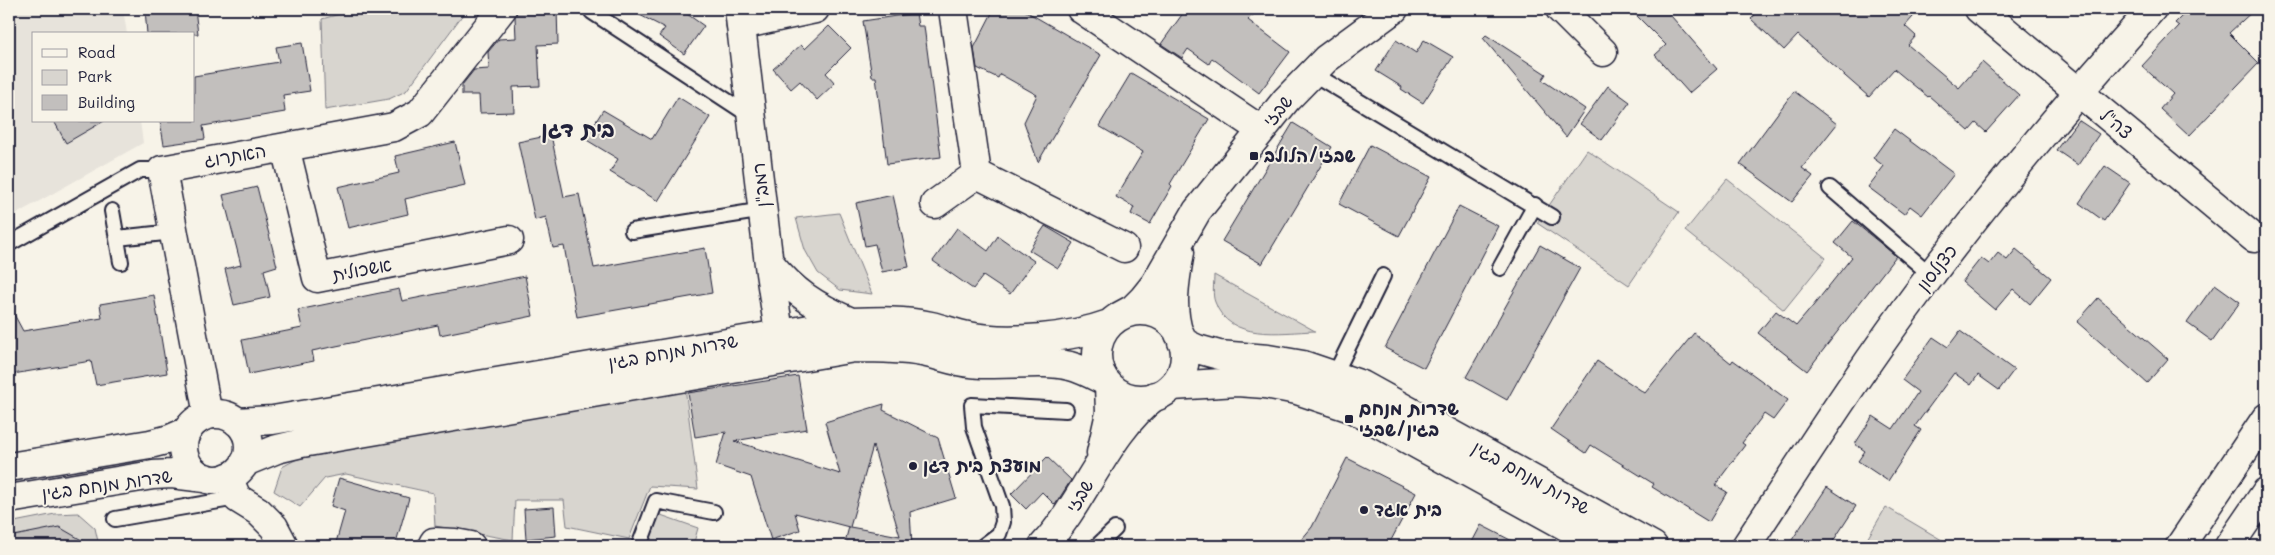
<svg xmlns="http://www.w3.org/2000/svg" width="2275" height="555" font-family="Mali,'Playpen Sans Hebrew',sans-serif">
<style>
.built{fill:#e7e3db}
.green{fill:#d8d5cf;stroke:#7d7c85}
.building{fill:#c2bfbd;stroke:#22223b;fill-rule:evenodd}
.lines{fill:none;stroke-linecap:round;stroke-linejoin:round}
.lane-casing{stroke:#22223b;stroke-width:18}
.street-casing{stroke:#22223b;stroke-width:31}
.secondary-casing{stroke:#22223b;stroke-width:31}
.primary-casing{stroke:#22223b;stroke-width:31}
.lane{stroke:#f7f3e8;stroke-width:14}
.street{stroke:#f7f3e8;stroke-width:28}
.secondary{stroke:#f7f3e8;stroke-width:28}
.primary{stroke:#f7f3e8;stroke-width:28}
.poi-dot{fill:#22223b;stroke:#f7f3e8;stroke-width:2}
.labels{text-anchor:middle;stroke-width:4;stroke-linejoin:round;paint-order:stroke}
.street-label{font-size:18px;fill:#22223b;stroke:#f7f3e8}
.poi-label{font-size:18px;font-weight:bold;fill:#22223b;stroke:#f7f3e8;text-anchor:start}
.district-label{font-size:22px;font-weight:bold;fill:#22223b;stroke:#f7f3e8}
</style>
<rect width="100%" height="100%" fill="#f7f3e8"/>
<filter id="ink" filterUnits="userSpaceOnUse"><feTurbulence type="fractalNoise" baseFrequency=".02" numOctaves="2"/><feDisplacementMap in="SourceGraphic" scale="10" xChannelSelector="R" yChannelSelector="G"/><feConvolveMatrix kernelMatrix="1 2 1 2 8 2 1 2 1" color-interpolation-filters="sRGB"/></filter>
<g filter="url(#ink)">
<path class="built" d="M9 9H123L127 34H34V121H140L143 143 9 218Z"/>
<path class="green" d="M357 9H467L406 91 389 99 325 110 322 19Z
M1587 150 1679 212 1629 285 1537 223Z
M1727 179 1826 258 1784 310 1685 231Z
M839 213 872 294 840 290 818 273 805 250 796 218Z
M1214 275 1315 331C1281 332 1229 342 1215 302 1212 295 1214 283 1214 275Z
M685 387 698 489 650 486 629 539 567 526 564 500H515L513 540 435 526 433 493 346 474 325 478 300 507 274 491 282 467 297 459Z
M1886 507 1952 546H1863Z
M78 513 95 528 99 546H9V523L55 514Z
M658 514 698 528 693 546H647Z"/>
<path class="building" d="M145 9H195L198 34H147Z
M517 9H557L558 44 538 45 540 86 513 87 514 112 480 113 479 95H462V85L474 70 489 69 488 52 499 39 516 38 515 17Z
M628 9H680L704 26 684 54 659 36 665 28Z
M994 9H1022L1101 55 1038 162 1024 122 1037 95 1000 74 998 78 977 68 974 48Z
M1186 9H1259L1248 20 1290 52 1259 93 1212 58 1209 64 1188 49 1182 58 1161 44Z
M1630 9H1665L1717 69 1689 93 1655 55 1666 45Z
M1761 9H1920L1905 26 1916 36 1908 45 1959 88 1982 62 2019 95 1986 132 1976 123 1969 131 1929 96 1928 97 1894 69 1869 97 1798 35 1784 50 1751 19Z
M2189 9H2255L2229 33 2259 63 2189 136 2160 109 2173 94 2142 66 2179 26 2175 23Z
M916 13 918 26H924L941 157 887 164 876 77H872L863 21Z
M829 26 851 48 826 73 835 83 817 100 800 81 791 89 773 69 801 45 805 49Z
M1486 35 1546 74 1542 80 1585 109 1566 137 1483 38Z
M1396 40 1416 53 1424 40 1453 57 1423 103 1401 89 1402 87 1376 71Z
M302 43 310 91 283 95 285 112 203 126 205 139 164 145 160 121H194V76L279 62 276 47Z
M1131 73 1209 119 1170 184 1172 186 1150 224 1131 214 1134 207 1116 197 1143 152 1099 126Z
M1608 86 1630 102 1602 140 1580 124Z
M1794 91 1837 124 1802 168 1813 176 1792 202 1740 164Z
M678 97 710 117 658 201 610 172 618 159 585 139 603 110 652 139Z
M2078 120 2099 134 2078 165 2056 150Z
M54 121H104L66 143Z
M1293 123 1332 147 1262 264 1222 241Z
M1894 129 1954 174 1922 215 1910 206 1904 214 1868 187 1884 166 1873 158Z
M551 135 564 197 579 194 594 268 705 248 712 293 577 317 564 246 553 248 546 217 535 220 518 142Z
M455 142 465 185 405 199 408 214 348 228 338 187 399 173 395 156Z
M1370 145 1431 177 1399 236 1339 204Z
M2105 166 2130 183 2104 221 2079 203Z
M257 187 277 266 264 270 270 297 234 305 225 269 241 265 223 195Z
M893 195 909 267 882 272 875 244 865 246 856 203Z
M1459 206 1498 226 1424 368 1385 348Z
M1853 221 1896 256 1807 371 1758 333 1776 311 1796 326 1813 306 1852 257 1835 243Z
M1045 226 1074 243 1058 268 1029 250Z
M957 228 988 251 998 236 1034 261 1010 294 983 276 973 289 933 261Z
M1540 245 1580 268 1507 400 1466 377Z
M2016 249 2051 278 2030 304 2013 289 1995 310 1962 282 1981 258 1989 264 1998 253 2007 260Z
M525 276 533 316 440 335 438 325 312 351 314 361 249 374 242 340 302 328 298 310 399 289 402 301Z
M2215 284 2240 302 2212 341 2187 323Z
M154 295 167 373 96 385 91 361 13 374 9 349V305L23 331 102 318 100 304Z
M2098 298 2168 359 2147 383 2077 322Z
M1960 331 2014 370 1999 390 1978 375 1971 385 1954 373 1915 426 1921 430 1888 481 1858 461 1865 451 1855 444 1873 416 1893 429 1918 392 1902 380 1933 337 1948 347Z
M1694 333 1731 363 1733 360 1788 400 1773 420 1764 414 1742 443 1745 445 1715 485 1727 492 1709 522 1652 487 1654 484 1591 445 1586 453 1551 429 1597 361 1645 393Z
M798 376 807 429 734 441 840 474 825 422 884 404 883 410 938 438 956 498 910 512 912 546H903L901 540 900 546H844L849 527 795 513 800 530 771 540 751 477 716 465 726 432 695 437 688 393ZM873 446 900 536 850 527Z
M1047 457 1071 480 1055 505 1042 492 1026 509 1011 494Z
M1347 458 1416 493 1388 546H1296L1312 527Z
M339 478 409 498 395 546H335L345 511 331 506Z
M1827 487 1856 506 1830 546H1788Z
M554 507 556 536 526 539 524 509Z
M1481 525 1522 546H1470Z
M59 527 92 546H9V537Z"/>
<g class="lines">
<defs>
<path id="lane" d="M592 12 752 117
M1312 73 1552 217
M1830 188 1931 275
M112 211 121 262
M632 231 764 210
M117 238 174 232
M9 244 140 170H162
M1500 268 1535 205
M1335 374 1383 276
M115 519 237 498
M639 546 656 501 714 512
M983 546 999 534 1003 522 1002 506 974 427 972 405 1066 410
M1097 546 1115 529"/>
<path id="street" d="M953 9 977 174 1124 248
M1081 9 1261 130
M1560 9 1603 52
M1979 9 2254 238
M741 25 815 9
M285 147 317 278 509 240
M935 204 977 174
M208 415 162 170 394 127 420 113 502 9
M1101 453 1110 413 1109 385
M228 477 237 498 258 511 274 527 284 546
M432 546 434 542 455 543 471 546
M1043 546C1085 501 1107 432 1155 396
M1746 546C1804 458 1861 368 1925 283 1996 188 2073 97 2152 9"/>
<path id="secondary" d="M739 9 770 273 782 352
M769 262C794 293 815 306 851 322
M1097 355a44 44 0 1 1 88 0a44 44 0 1 1-88 0Z
M1120 316 1133 309 1143 299 1155 284 1197 211 1286 100 1326 59 1394 9
M1179 334C1170 306 1175 281 1180 252
M1182 342 1197 349 1219 355 1268 359 1303 365 1362 385 1653 546
M1172 386 1237 382 1265 384 1297 390 1351 408 1602 546
M183 447a33 33 0 1 1 66 0a33 33 0 1 1-66 0Z
M237 422 273 420 851 322C878 321 905 320 931 326 944 329 956 334 968 336 1008 344 1071 338 1109 324
M245 462 277 449 302 443 854 348C877 348 900 348 922 352 939 355 954 362 971 363 1003 367 1039 359 1070 366 1082 369 1093 375 1105 381
M9 467 150 444 170 439 186 432
M9 499 153 475 172 474 205 478"/>
<path id="primary" d="M2180 546 2266 418
M2229 546 2266 492"/>
</defs>
<use href="#lane" class="lane-casing"/>
<use href="#street" class="street-casing"/>
<use href="#secondary" class="secondary-casing"/>
<use href="#primary" class="primary-casing"/>
<use href="#lane" class="lane"/>
<use href="#street" class="street"/>
<use href="#secondary" class="secondary"/>
<use href="#primary" class="primary"/>
</g>
</g>
<g class="poi-dot">
<rect x="1249" y="151" width="10" height="10" rx="2.5"/>
<rect x="1344" y="414" width="10" height="10" rx="2.5"/>
<circle cx="913" cy="466" r="5"/>
<circle cx="1364" cy="510" r="5"/>
</g>
<g class="labels">
<g class="street-label">
<text transform="translate(1278 111) rotate(-50)" y="6">שבזי</text>
<text transform="translate(2116 124) rotate(40)" y="6">צה"ל</text>
<text transform="translate(235 156) rotate(-10)" y="6">האתרוג</text>
<text transform="translate(761 185) rotate(-96)" y="6">רמב"ן</text>
<text transform="translate(1937 268) rotate(-52)" y="6">כצנלסון</text>
<text transform="translate(362 270) rotate(-11)" y="6">אשכולית</text>
<text transform="translate(673 352) rotate(-10)" y="6">שדרות מנחם בגין</text>
<text transform="translate(1531 478) rotate(29)" y="6">שדרות מנחם בגין</text>
<text transform="translate(107 485) rotate(-8)" y="6">שדרות מנחם בגין</text>
<text transform="translate(1080 496) rotate(-59)" y="6">שבזי</text>
</g>
<g class="poi-label">
<text x="1264" y="162">שבזי/הלולב</text>
<text x="1359" y="415">שדרות מנחם<tspan x="1359" dy="21">בגין/שבזי</tspan></text>
<text x="923" y="472">מועצת בית דגן</text>
<text x="1374" y="516">בית אגד</text>
</g>
<g class="district-label">
<text x="578" y="137">בית דגן</text>
</g>
</g>
<rect width="2275" height="555" fill="none" stroke="#f7f3e8" stroke-width="30"/>
<rect x="15" y="15" width="2245" height="525" fill="none" stroke="#22223b" stroke-width="2" filter="url(#ink)"/>
<rect x="32" y="32" width="162" height="90" fill="#f7f3e8" stroke="#a29fa3"/>
<rect x="42" y="49" width="25" height="8" fill="#f7f3e8" stroke="#a29fa3"/>
<text x="78" y="58" font-size="15" fill="#22223b">Road</text>
<rect x="42" y="70" width="25" height="15" fill="#d8d5cf" stroke="#a29fa3"/>
<text x="78" y="82" font-size="15" fill="#22223b">Park</text>
<rect x="42" y="95" width="25" height="15" fill="#c2bfbd" stroke="#a29fa3"/>
<text x="78" y="108" font-size="15" fill="#22223b">Building</text>
</svg>
